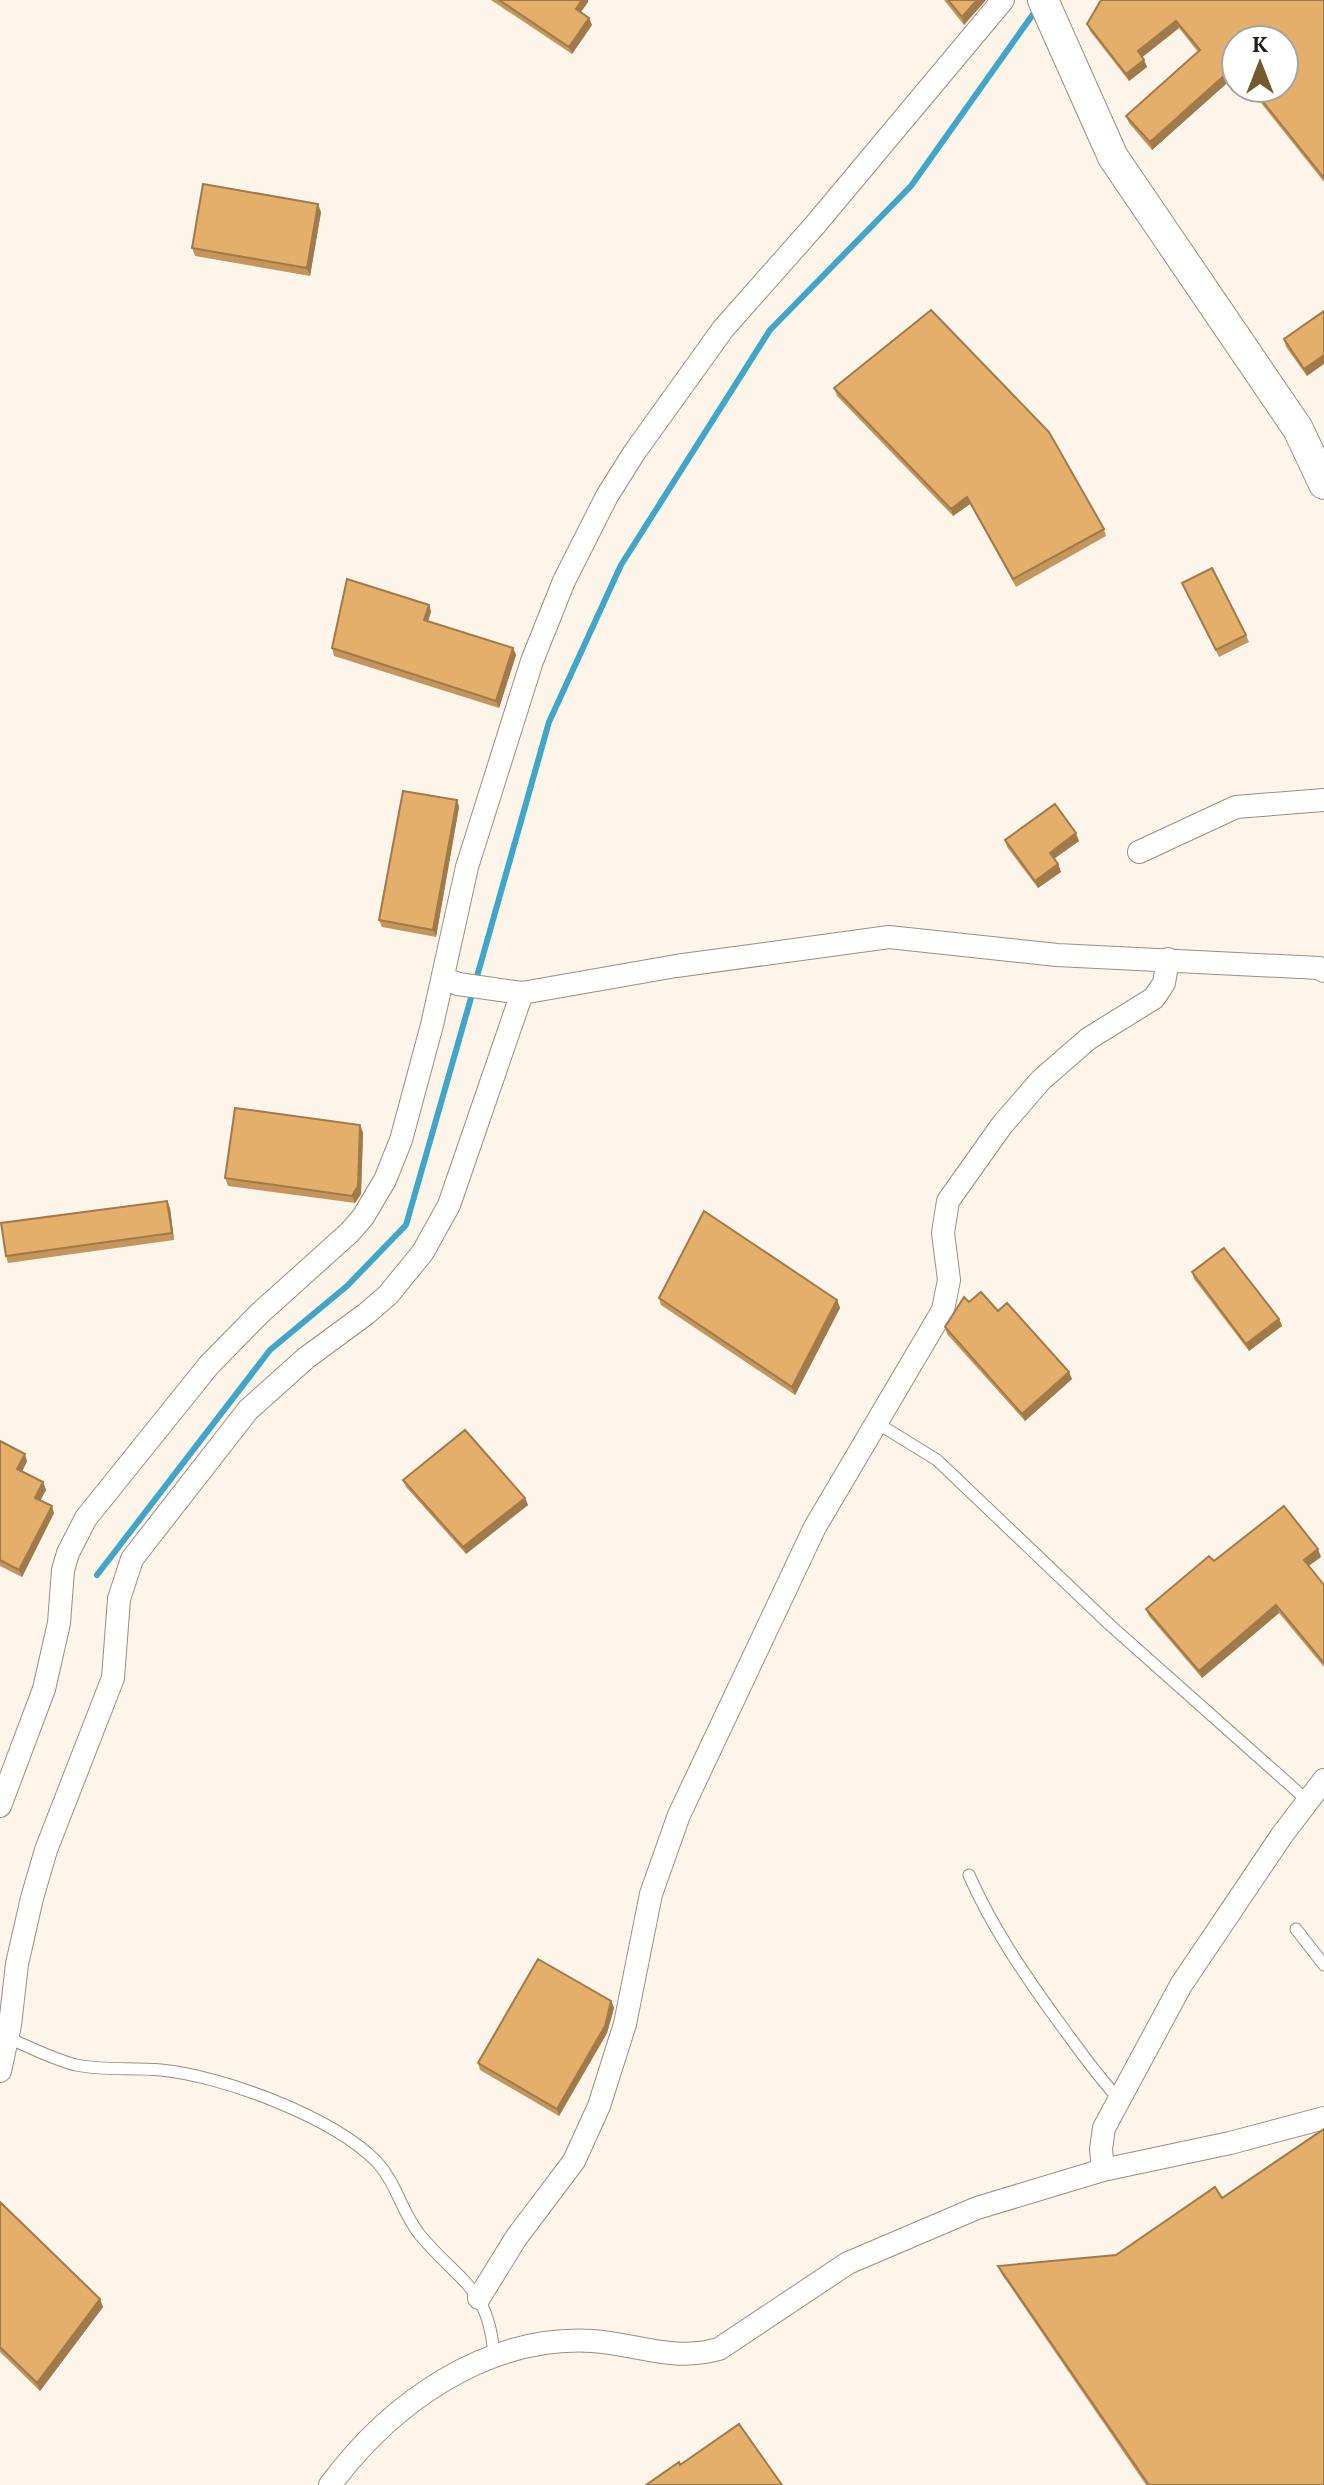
<svg xmlns="http://www.w3.org/2000/svg" width="1324" height="2485" font-family="'PT Serif',serif">
<style>
.lines{fill:none;stroke-linecap:round;stroke-linejoin:round}
.stream{stroke:#40a6c9;stroke-width:6}
.lane-casing{stroke:#9c8e7e;stroke-width:13}
.street-casing{stroke:#9c8e7e;stroke-width:24}
.secondary-casing{stroke:#9c8e7e;stroke-width:32}
.lane{stroke:#fff;stroke-width:11}
.street{stroke:#fff;stroke-width:22}
.secondary{stroke:#fff;stroke-width:30}
.wall{fill:#c4965c}
.shaded-wall{fill:#a07a4b}
.building{fill:#e4ae6b;stroke:#a07a4b;stroke-width:2}
</style>
<rect width="100%" height="100%" fill="#fdf4ea"/>
<g class="lines">
<path class="stream" d="M476 980 549 722 621 565 770 330 911 186 1036 10
M97 1575 270 1350 347 1286 406 1225 473 991"/>
<defs>
<path id="lane" d="M877 1423 937 1460 1110 1625 1308 1801
M969 1875C992 1927 1022 1971 1055 2017 1076 2045 1095 2074 1120 2100
M1296 1929 1324 1965
M8 2038C30 2047 52 2059 76 2065 104 2071 133 2067 161 2070 223 2076 333 2117 377 2162 397 2184 402 2213 420 2235 460 2283 489 2287 494 2356"/>
<path id="street" d="M1139 852 1236 807 1324 800
M443 978 458 984 522 993 676 966 889 937 1057 955 1319 968 1324 971
M0 1806 44 1689 59 1623 63 1570 68 1553 86 1518 209 1365 260 1313 349 1233 363 1217 385 1180 401 1140 432 1025 467 867 532 661 564 581 607 496 634 453 723 329 815 225 1003 0
M0 2071 10 2025 17 1964 32 1898 46 1850 113 1678 119 1599 132 1559 248 1410 306 1358 366 1314 388 1295 423 1252 449 1205 522 993
M1103 2170 1101 2149 1104 2128 1181 1985 1282 1835 1324 1780
M479 2298 516 2238 574 2161 599 2106 625 2024 651 1894 679 1815 815 1527 943 1310 949 1280 943 1233 948 1201 1002 1125 1041 1080 1088 1039 1154 998 1164 983 1168 959
M330 2485C391 2403 486 2335 592 2341 638 2344 672 2362 719 2349L848 2263 977 2208 1103 2170 1230 2143 1324 2118"/>
<path id="secondary" d="M1043 0 1113 157 1298 429 1324 484"/>
</defs>
<use href="#lane" class="lane-casing"/>
<use href="#street" class="street-casing"/>
<use href="#secondary" class="secondary-casing"/>
<use href="#lane" class="lane"/>
<use href="#street" class="street"/>
<use href="#secondary" class="secondary"/>
</g>
<path class="wall" d="M491 0H588V2L581 12 592 25 572 54Z
M944 0H986L964 25Z
M1324 0V182L1249 88H1284L1236 40V75L1152 150 1129 123 1126 116 1198 52 1179 28 1142 57 1147 67 1129 81 1090 31 1087 24Z
M321 212 310 276 195 256 192 248Z
M1324 311 1307 376 1286 347 1284 339Z
M834 388 1104 529 1106 536 1016 587 970 504 953 516 837 396Z
M1182 583 1246 635 1249 642 1219 657Z
M429 605 431 612 428 621 513 648 516 655 499 708 334 656 332 648Z
M457 800 459 807 436 937 382 927 379 920Z
M1005 840 1079 841 1054 859 1058 864 1061 872 1038 888 1007 847Z
M360 1125 363 1133 361 1194 355 1203 228 1186 225 1178Z
M167 1201 170 1208 174 1240 8 1263 6 1256Z
M1192 1272 1279 1319 1282 1326 1249 1351 1194 1279Z
M659 1298 837 1300 840 1308 795 1395 661 1305Z
M969 1302 998 1311 1072 1379 1025 1421 947 1334 945 1327Z
M0 1441 27 1461 22 1471 43 1482 46 1490 40 1500 54 1513 22 1577 0 1566Z
M403 1480 525 1498 528 1505 466 1554 406 1487Z
M1321 1557 1308 1566 1324 1585V1667L1279 1613 1202 1678 1149 1616 1146 1609Z
M611 2001 614 2008 607 2033 559 2116 480 2070 478 2063Z
M1222 2198 1324 2485H1146L1001 2273 998 2266 1116 2255Z
M0 2202 103 2307 40 2391 0 2352Z"/>
<path class="shaded-wall" d="M582 0H588V2L578 16 576 9Z
M977 0H986L964 25 962 17Z
M589 18 592 25 572 54 569 47Z
M1176 21 1179 28 1140 59 1138 51Z
M1144 60 1147 67 1129 81 1126 74Z
M1235 66 1236 75 1152 150 1150 142Z
M318 204 321 212 310 276 307 268Z
M1324 355V364L1307 376 1304 369Z
M967 497 970 504 953 516 951 509Z
M429 605 431 612 426 627 424 620Z
M513 648 516 655 499 708 496 701Z
M457 800 459 807 436 937 433 930Z
M1076 833 1079 841 1052 860 1050 853Z
M1058 864 1061 872 1038 888 1035 881Z
M360 1125 363 1133 361 1194 355 1203 352 1196Z
M167 1201 170 1208 174 1240 172 1233Z
M837 1300 840 1308 795 1395 792 1387Z
M1279 1319 1282 1326 1249 1351 1246 1344Z
M1069 1372 1072 1379 1025 1421 1022 1414Z
M25 1454 27 1461 20 1476 17 1469Z
M43 1482 46 1490 38 1505 35 1498Z
M525 1498 528 1505 466 1554 463 1547Z
M52 1506 54 1513 22 1577 19 1570Z
M1318 1549 1321 1557 1306 1568 1304 1560Z
M1276 1605 1279 1613 1202 1678 1199 1671Z
M611 2001 614 2008 607 2033 559 2116 557 2109Z
M100 2299 103 2307 40 2391 37 2383Z"/>
<path class="building" d="M499 0H582L576 9 589 18 569 47Z
M948 0H977L962 17Z
M1101 0H1324V178L1252 88H1284V40H1236V67L1235 66 1150 142 1126 116 1200 50 1176 21 1138 51 1144 60 1126 74 1087 24Z
M203 184 318 204 307 268 192 248Z
M931 310 1049 432 1104 529 1013 579 967 497 951 509 834 388Z
M1324 311V355L1304 369 1284 339Z
M1212 568 1246 635 1216 650 1182 583Z
M347 579 429 605 424 620 513 648 496 701 332 648Z
M403 791 457 800 433 930 379 920Z
M1055 804 1076 833 1050 853 1058 864 1035 881 1005 840Z
M235 1108 360 1125 358 1186 352 1196 225 1178Z
M167 1201 172 1233 6 1256 1 1223Z
M704 1211 837 1300 792 1387 659 1298Z
M1224 1248 1279 1319 1246 1344 1192 1272Z
M981 1292 998 1311 1007 1303 1069 1372 1022 1414 945 1327 964 1297 969 1302Z
M465 1430 525 1498 463 1547 403 1480Z
M0 1441 25 1454 17 1469 43 1482 35 1498 52 1506 19 1570 0 1560Z
M1284 1506 1318 1549 1304 1560 1324 1585V1663L1276 1605 1199 1671 1146 1609 1209 1556 1214 1561Z
M538 1959 611 2001 605 2026 557 2109 478 2063Z
M1324 2129V2485H1149L998 2266 1116 2255 1215 2187 1222 2198Z
M0 2202 100 2299 37 2383 0 2347Z
M739 2424 782 2485H646L679 2462 680 2465Z"/>
<g transform="translate(1260 64)"><circle r="38" fill="#ffffff" stroke="#a6a4a1" stroke-width="2"/>
<path d="M0-6L14 30L0 20L-14 30Z" fill="#745b2c"/>
<text y="-12" font-size="22" font-weight="bold" text-anchor="middle" fill="#201b15">K</text>
</g>
</svg>
